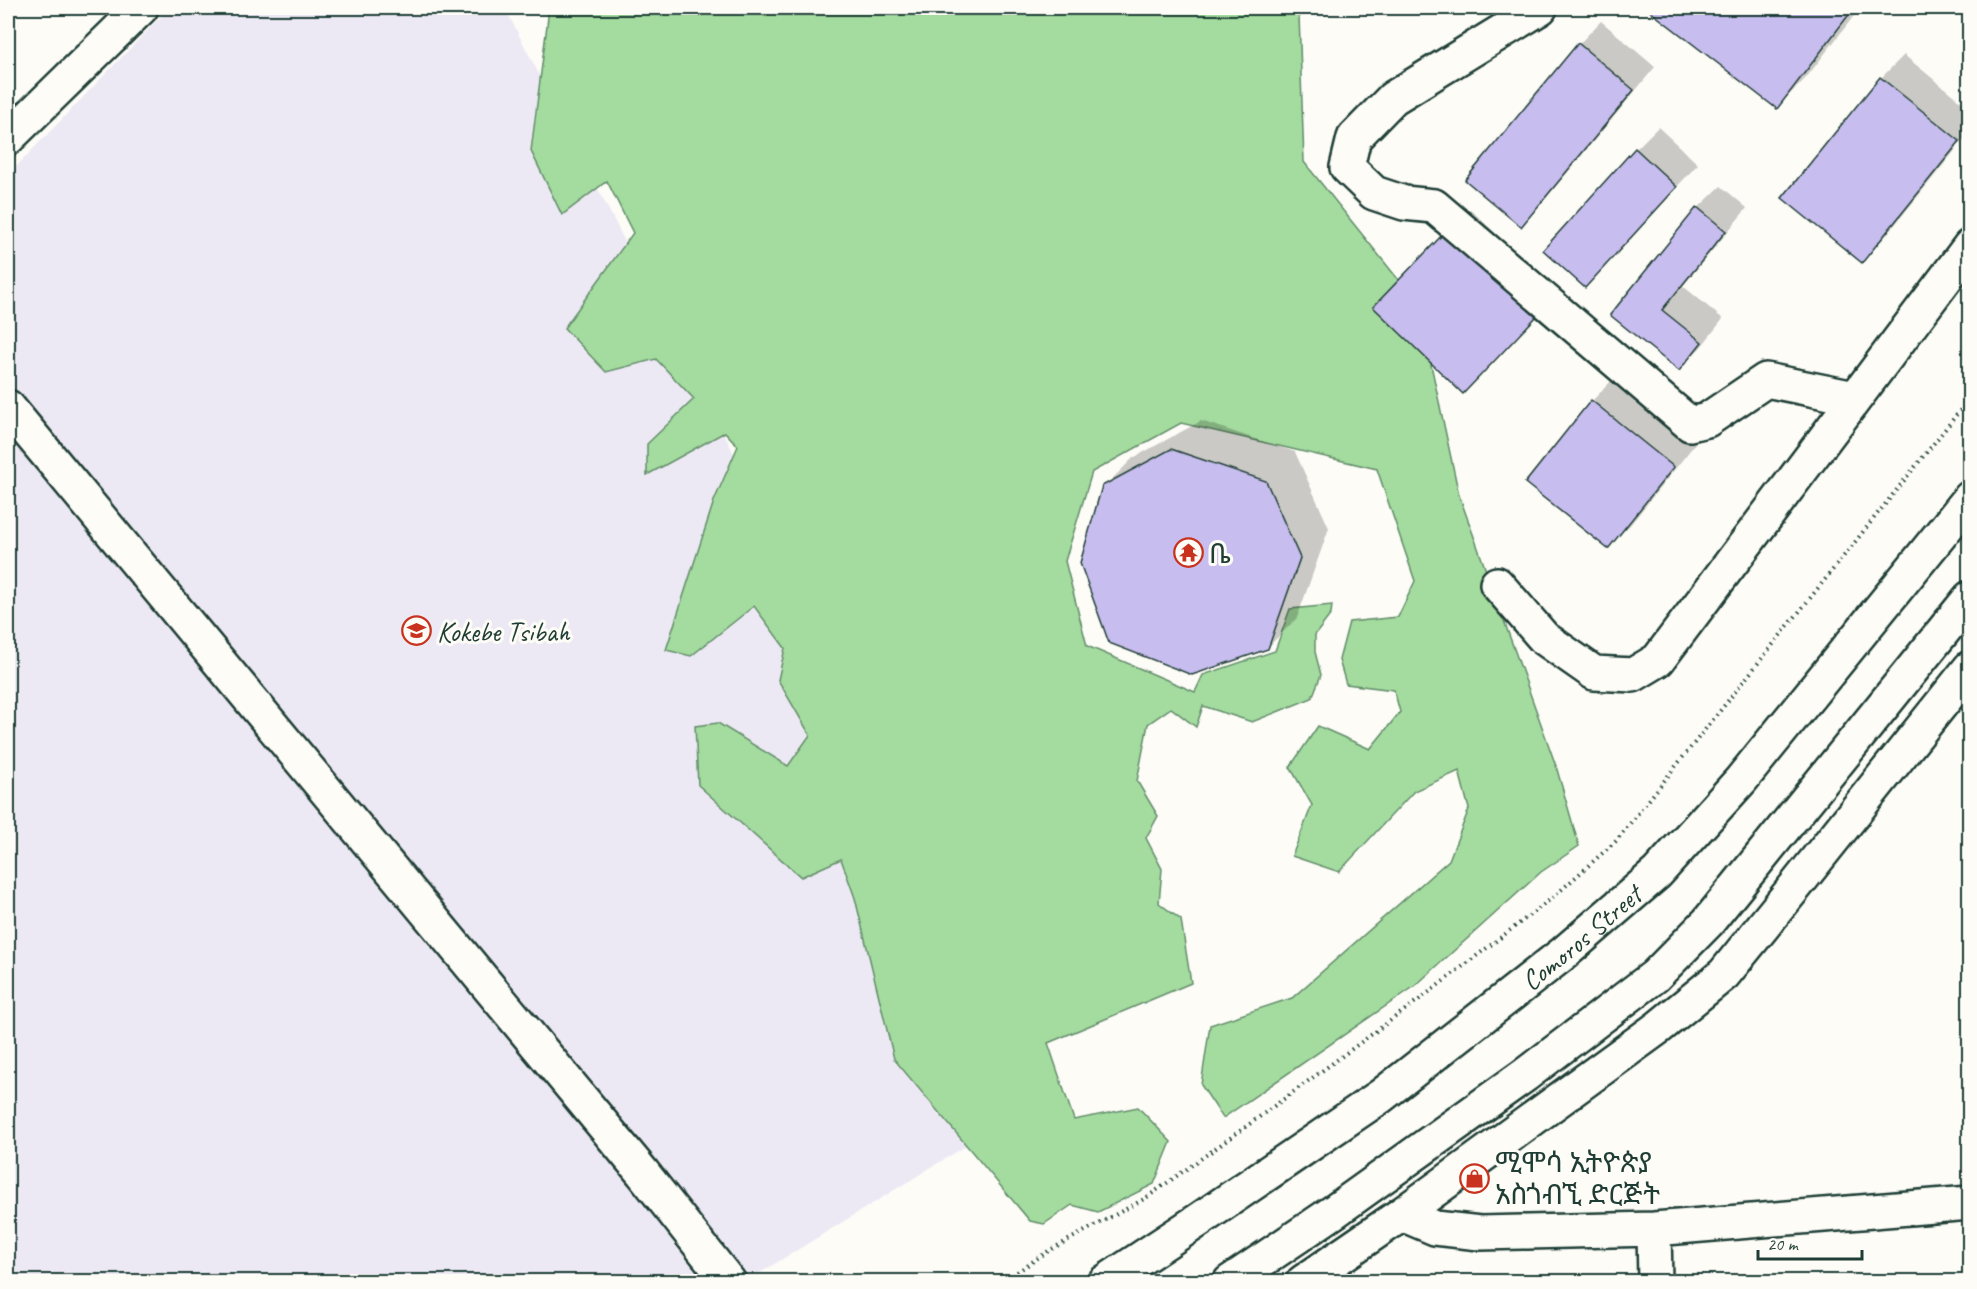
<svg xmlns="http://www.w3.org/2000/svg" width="1977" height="1289" font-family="Caveat,'Noto Sans Ethiopic',sans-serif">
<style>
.built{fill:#ede9f4}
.green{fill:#a4db9f;stroke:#628c6a;stroke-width:1.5}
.shadow{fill:#0003}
.building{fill:#c7bdee;stroke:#1f3d34;stroke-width:1.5}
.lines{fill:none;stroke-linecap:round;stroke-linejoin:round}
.minor-casing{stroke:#1f3d34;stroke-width:38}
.major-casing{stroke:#1f3d34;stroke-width:38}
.path{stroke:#1f3d34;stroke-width:4;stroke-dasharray:1.5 4.5;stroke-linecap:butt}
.minor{stroke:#fdfcf7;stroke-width:33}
.major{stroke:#fdfcf7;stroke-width:33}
.labels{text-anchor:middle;stroke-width:6;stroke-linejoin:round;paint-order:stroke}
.poi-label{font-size:28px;fill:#1f3d34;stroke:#fdfcf7;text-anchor:start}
.street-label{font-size:28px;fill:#1f3d34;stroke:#fdfcf7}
</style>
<rect width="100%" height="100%" fill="#fdfcf7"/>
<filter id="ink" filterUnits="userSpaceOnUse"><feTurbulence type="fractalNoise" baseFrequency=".0167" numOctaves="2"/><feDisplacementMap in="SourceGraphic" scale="12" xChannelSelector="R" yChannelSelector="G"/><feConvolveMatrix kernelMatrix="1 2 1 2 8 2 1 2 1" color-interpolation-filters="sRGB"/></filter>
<g filter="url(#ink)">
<path class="built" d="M169 8H505L1060 1088 747 1281H14L8 1271V175Z"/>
<path class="green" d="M547 8H1295L1299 15 1304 162 1418 304 1459 495 1556 766 1579 846 1541 872 1415 986 1223 1118 1201 1085 1210 1025 1292 998 1449 860 1469 809 1459 771 1414 791 1339 872 1292 856 1312 805 1290 767 1318 726 1370 749 1400 712 1394 690 1346 684 1339 660 1349 622 1398 617 1415 581 1377 469 1181 423 1092 472 1065 561 1087 646 1195 692 1203 675 1275 651 1290 609 1332 605 1331 614 1315 635V652L1321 675 1312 698 1252 722 1203 706 1196 727 1171 708 1148 724 1137 781 1158 816 1146 838 1162 869 1159 903 1181 920 1191 983 1048 1043 1074 1120 1138 1107 1171 1142 1154 1184 1098 1212 1072 1205 1044 1224 1030 1221 894 1059 855 898 841 859 801 877 698 785 695 726 718 723 788 766 810 735 778 680 785 648 754 606 691 656 666 650 714 501 738 446 725 432 647 475V444L694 399 656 359 606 372 564 328 633 233 607 181 562 215 531 151 548 17Z"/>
<path class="shadow" d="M1648 8H1860L1806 78 1777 107Z
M1601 21 1655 67 1543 202 1521 225 1579 44Z
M1904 55 1970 109V132L1884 238 1862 260 1784 198 1881 78Z
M1658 127 1698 164 1585 286 1636 149Z
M1721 186 1747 208 1683 286 1723 319 1701 347 1679 369 1613 315 1698 208Z
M1470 209 1558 293 1485 369 1448 231Z
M1614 378 1695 444 1630 525 1607 547 1527 483 1592 401Z
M1201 421 1295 452 1329 528 1297 618 1267 648 1104 487 1133 458Z"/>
<path class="building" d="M1646 8H1854L1777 109Z
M1578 43 1634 90 1521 227 1465 180Z
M1880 77 1960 141 1862 263 1782 198Z
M1635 148 1677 187 1585 288 1543 250Z
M1697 207 1726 231 1662 310 1702 342 1679 371 1610 315Z
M1447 230 1537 316 1463 394 1373 307Z
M1591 400 1674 467 1608 549 1525 483Z
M1171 449 1266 481 1300 558 1268 649 1192 675 1109 643 1080 563 1102 486Z"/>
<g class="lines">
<defs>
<path id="minor" d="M1540 8 1393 98 1354 138 1347 167 1374 193 1404 203 1434 206 1690 424 1707 420 1766 380 1855 398
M8 138 141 8
M8 407 643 1173 729 1282
M1497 584 1544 638 1594 673 1633 675 1658 660 1970 246
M1402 1214 1435 1228 1480 1233 1654 1229 1970 1203
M1654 1229 1655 1282"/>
<g id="major">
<path id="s1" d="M1105 1282 1199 1220 1381 1096 1564 953 1657 873 1741 780 1970 498"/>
<path d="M1230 1282 1335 1211 1525 1075 1655 976 1708 922 1970 598"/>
<path d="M1303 1282 1402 1214 1659 1027 1724 974 1798 883 1970 668"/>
</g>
</defs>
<use href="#minor" class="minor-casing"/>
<use href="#major" class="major-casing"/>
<path class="path" d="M1002 1282 1050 1250 1146 1198 1251 1123 1428 993 1551 899 1616 841 1970 398"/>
<use href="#minor" class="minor"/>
<use href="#major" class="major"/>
</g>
</g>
<defs>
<symbol id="temple-ring" viewBox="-11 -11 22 22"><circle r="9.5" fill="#fdfcf7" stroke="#c8321e" stroke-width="1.5"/><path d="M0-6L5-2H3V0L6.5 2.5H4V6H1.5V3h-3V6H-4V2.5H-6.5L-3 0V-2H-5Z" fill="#c8321e"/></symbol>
<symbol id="school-ring" viewBox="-11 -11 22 22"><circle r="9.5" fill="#fdfcf7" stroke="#c8321e" stroke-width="1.5"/><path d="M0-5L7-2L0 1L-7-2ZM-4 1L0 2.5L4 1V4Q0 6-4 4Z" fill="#c8321e"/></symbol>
<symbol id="shop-ring" viewBox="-11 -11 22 22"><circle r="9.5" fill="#fdfcf7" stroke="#c8321e" stroke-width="1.5"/><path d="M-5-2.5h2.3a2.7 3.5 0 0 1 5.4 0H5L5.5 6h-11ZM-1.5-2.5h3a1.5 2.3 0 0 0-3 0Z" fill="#c8321e"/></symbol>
</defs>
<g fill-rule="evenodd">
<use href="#temple-ring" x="1172" y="536" width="33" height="33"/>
<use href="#school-ring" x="400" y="614" width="33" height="33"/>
<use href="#shop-ring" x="1458" y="1162" width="33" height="33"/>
</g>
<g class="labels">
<g class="poi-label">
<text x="1209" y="563">ቤ</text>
<text x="437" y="641">Kokebe Tsibah</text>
<text x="1495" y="1172">ሚሞሳ ኢትዮጵያ<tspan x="1495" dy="32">አስጎብኚ ድርጅት</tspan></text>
</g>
<g class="street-label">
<text dy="10" stroke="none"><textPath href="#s1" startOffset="588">Comoros Street</textPath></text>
</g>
</g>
<rect width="1977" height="1289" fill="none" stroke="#fdfcf7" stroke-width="30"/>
<rect x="15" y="15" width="1947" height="1259" fill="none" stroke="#1f3d34" stroke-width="2" filter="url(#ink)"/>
<path d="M1758 1250v9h104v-9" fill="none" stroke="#1f3d34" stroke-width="3"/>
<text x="1767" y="1250" font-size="18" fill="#1f3d34" stroke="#fdfcf7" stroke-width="4.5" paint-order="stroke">20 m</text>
</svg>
